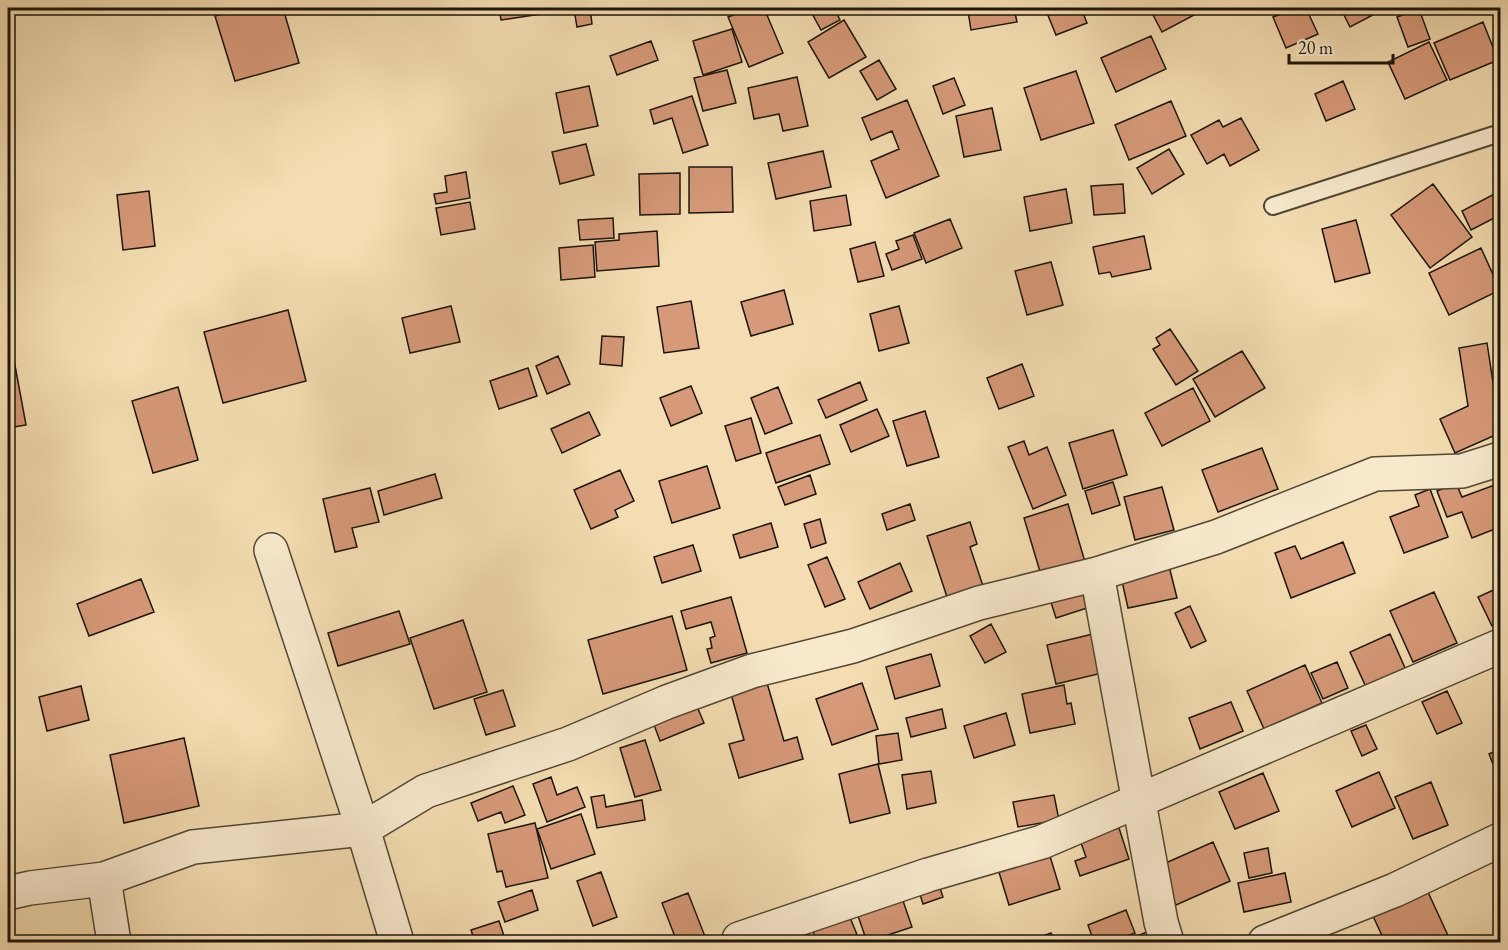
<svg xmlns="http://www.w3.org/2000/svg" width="1508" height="950" font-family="'EB Garamond',serif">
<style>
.building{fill:#d69979;stroke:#1c150b;stroke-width:1.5}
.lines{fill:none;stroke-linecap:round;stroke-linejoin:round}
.service-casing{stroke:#524735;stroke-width:20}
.minor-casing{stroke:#524735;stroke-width:36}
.service{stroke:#f8e9cd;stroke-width:16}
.minor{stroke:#f8e9cd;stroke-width:33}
</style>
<rect width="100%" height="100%" fill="#f4ddb2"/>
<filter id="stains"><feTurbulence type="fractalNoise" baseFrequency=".00333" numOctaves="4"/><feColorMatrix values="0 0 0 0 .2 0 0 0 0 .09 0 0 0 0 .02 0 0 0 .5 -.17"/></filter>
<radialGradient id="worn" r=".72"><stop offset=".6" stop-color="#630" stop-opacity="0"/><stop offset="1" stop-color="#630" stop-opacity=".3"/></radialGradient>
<path class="building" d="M244 8H283L299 63 235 81 215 16Z
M499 8H590L592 24 577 27 574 9 501 20Z
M752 8H764L783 53 749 67 728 17Z
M809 8H834L840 20 821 30Z
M989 8H1014L1017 22 971 30 968 11Z
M1045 8H1081L1087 23 1056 35Z
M1162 8H1192L1196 14 1162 32 1152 13Z
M1295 8H1306L1318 34 1286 48 1273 17Z
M1344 8H1386L1350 27 1341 9Z
M1419 9 1430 39 1408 47 1397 17Z
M844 20 866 57 829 78 808 42Z
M1483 22 1498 60 1450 80 1434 43Z
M732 29 742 62 703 75 693 41Z
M1151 36 1166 69 1116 92 1101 58Z
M651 41 658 60 617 75 610 56Z
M1429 42 1447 80 1405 99 1388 62Z
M879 60 896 89 877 100 860 71Z
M727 70 736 103 703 111 694 78Z
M1076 71 1094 123 1041 140 1024 88Z
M797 77 808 126 783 131 779 114 754 119 748 88Z
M954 78 965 105 943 114 933 86Z
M1343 81 1355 109 1326 121 1315 94Z
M589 86 598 126 564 133 556 93Z
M692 96 708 145 683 153 672 118 654 124 650 110Z
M907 100 939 176 886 198 871 161 899 149 892 131 871 140 862 118Z
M1171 101 1186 136 1129 160 1115 125Z
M992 108 1001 150 964 157 956 116Z
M1241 118 1259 150 1230 166 1224 154 1207 164 1191 135 1219 120 1223 127Z
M586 144 594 175 560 184 552 152Z
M1169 149 1184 174 1152 194 1137 168Z
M823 151 831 187 776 199 768 163Z
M689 167H732L733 212 689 213Z
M466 172 470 198 436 204 434 194 447 192 445 176Z
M680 173V214L640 215 639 174Z
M1123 184 1125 213 1094 215 1091 186Z
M1433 184 1472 237 1430 268 1391 215Z
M1066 189 1072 223 1030 231 1024 197Z
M149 191 155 246 123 250 117 195Z
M1500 191V215L1471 230 1462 211Z
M846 195 851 225 814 231 810 201Z
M470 202 475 229 441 235 436 208Z
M613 218 614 238 580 240 578 220Z
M950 219 962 248 926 263 914 233Z
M1356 220 1370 273 1335 282 1322 229Z
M657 231 659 266 597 271 595 242 619 240V234Z
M913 235 922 259 892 270 886 254 899 249 896 241Z
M1144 236 1151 269 1112 277 1110 272 1099 274 1093 247Z
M875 242 884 276 858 282 850 249Z
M593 245 595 277 561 280 559 248Z
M1481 248 1500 290 1449 315 1429 273Z
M1051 262 1063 305 1027 315 1015 271Z
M784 290 793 324 751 336 741 302Z
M691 301 699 348 664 353 657 307Z
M451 306 460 342 410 353 402 318Z
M899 306 909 343 879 351 870 314Z
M288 310 306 381 223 403 204 332Z
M1170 329 1198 371 1176 385 1153 349 1160 345 1156 338Z
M602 336 624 337 622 366 600 364Z
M1487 343 1495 395 1500 407V433L1455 453 1440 419 1468 406 1459 348Z
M1242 351 1265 388 1215 417 1193 379Z
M558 356 570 384 547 394 536 366Z
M14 360 26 425 8 428V362Z
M1022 364 1034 396 999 409 987 378Z
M528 368 537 396 499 409 490 381Z
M860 382 867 400 826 418 818 400Z
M691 386 702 413 671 426 660 398Z
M178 387 198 460 153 473 132 401Z
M778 387 792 423 765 434 751 398Z
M1193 388 1210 421 1162 446 1145 413Z
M877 409 889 436 851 452 840 425Z
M925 411 939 457 907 466 893 421Z
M589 412 600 435 562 453 551 429Z
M751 418 761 453 736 461 725 426Z
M1113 430 1127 475 1083 489 1069 443Z
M820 435 830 464 776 483 766 453Z
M1024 441 1029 455 1047 447 1066 495 1033 509 1008 447Z
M1262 448 1278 489 1218 512 1202 470Z
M707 466 720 508 672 523 659 481Z
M620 470 634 501 615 510 618 517 591 529 574 490Z
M435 474 442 498 384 515 378 491Z
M810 475 816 494 785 505 778 487Z
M1113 482 1120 505 1092 514 1085 491Z
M1456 483 1462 497 1500 483V527L1472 538 1462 512 1447 517 1437 491Z
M1162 487 1174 530 1135 540 1124 497Z
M370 488 379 522 352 528 357 547 335 552 323 499Z
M1430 489 1448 537 1404 553 1390 517 1419 506 1415 495Z
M910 504 915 520 887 530 882 514Z
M1068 504 1085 562 1041 575 1024 518Z
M820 519 826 543 811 548 804 524Z
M970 522 977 544 970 547 984 589 948 600 927 536Z
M771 523 778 547 740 558 733 535Z
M1343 542 1355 573 1291 598 1275 553 1295 546 1301 559Z
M693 545 701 571 662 583 654 557Z
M827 557 845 599 825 607 808 565Z
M900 563 912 591 870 609 858 582Z
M1169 566 1177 598 1128 608 1121 577Z
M141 579 154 612 89 636 77 604Z
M1081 586 1087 608 1056 618 1049 596Z
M1500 587V622L1492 626 1478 597Z
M1434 592 1457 643 1413 662 1390 611Z
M731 597 747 653 711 663 707 649 712 648 710 638 715 636 711 622 686 629 681 611Z
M1190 606 1206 641 1191 648 1175 613Z
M399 611 410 644 338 666 328 633Z
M672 616 687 670 603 694 588 640Z
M463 620 487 692 434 709 410 638Z
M991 624 1006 652 985 663 970 636Z
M1093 634 1102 673 1056 684 1047 645Z
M1390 634 1405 668 1366 687 1350 652Z
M931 654 940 686 895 699 886 667Z
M1337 662 1348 688 1323 699 1311 673Z
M1305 665 1322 703 1264 729 1247 691Z
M767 683 784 741 797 737 803 759 739 778 729 744 744 740 731 694Z
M862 683 878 729 832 745 816 699Z
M1064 685 1067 704 1071 703 1075 724 1030 733 1022 694Z
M81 686 89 720 47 731 39 697Z
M503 690 515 726 486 735 474 699Z
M1447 691 1462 723 1437 734 1422 702Z
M1231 702 1243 731 1200 749 1189 718Z
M696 704 704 723 660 741 653 722Z
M942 709 946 728 911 737 906 718Z
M1006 713 1015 745 974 758 964 726Z
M1366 725 1377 749 1362 756 1351 731Z
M898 733 902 760 879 764 876 736Z
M184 738 199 806 124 823 110 755Z
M645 740 661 790 635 797 620 748Z
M1500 749V782L1489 754Z
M878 764 890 813 850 823 839 774Z
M931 771 936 803 907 809 902 775Z
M1379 772 1395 808 1352 827 1336 791Z
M1263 773 1279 811 1235 829 1219 792Z
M551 777 557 795 577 787 585 807 547 822 533 784Z
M1431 782 1448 825 1413 839 1395 797Z
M513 786 525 815 505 823 501 812 478 821 471 803Z
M604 795 606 807 642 800 645 820 597 828 591 797Z
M1054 795 1059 820 1018 827 1013 802Z
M581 814 595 854 551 869 537 829Z
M535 823 548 878 506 887 502 871 497 872 488 834Z
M1119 828 1129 859 1080 876 1075 861 1086 857 1080 840Z
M1213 842 1230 881 1176 905 1159 866Z
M1268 848 1272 873 1249 878 1244 853Z
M1049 853 1060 889 1009 905 998 869Z
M601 872 617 917 593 926 577 881Z
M1285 873 1291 902 1244 912 1238 883Z
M937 879 943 897 923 904 917 885Z
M532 890 538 910 505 922 498 902Z
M1427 890 1451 942H1385L1372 914Z
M688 893 706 939 698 942H677L662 903Z
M901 895 912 927 867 942 856 910Z
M1126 910 1135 933 1112 942H1094L1088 925Z
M849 915 860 942H818L812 930Z
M499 921 506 942H475L471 930Z
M804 924 812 942H758Z
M1149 931 1154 942H1123Z
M1051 933 1055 942H1026Z"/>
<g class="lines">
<defs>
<path id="service" d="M1273 206 1500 133"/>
<path id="minor" d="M271 550 363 829 397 942
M1097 574 1161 922 1167 942
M104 879 114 942
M8 893 30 888 104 879 193 847 363 829 426 791 568 744 667 702 752 671 853 646 979 603 1097 574 1216 537 1375 474 1462 471 1500 459
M739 939 928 875 1042 842 1500 646
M1265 942 1395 890 1500 840"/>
</defs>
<use href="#service" class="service-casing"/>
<use href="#minor" class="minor-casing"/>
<use href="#service" class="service"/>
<use href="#minor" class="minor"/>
</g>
<rect width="1508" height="950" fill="none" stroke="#f4ddb2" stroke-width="30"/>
<rect x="9" y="9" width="1490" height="932" fill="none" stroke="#1c150b" stroke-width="3"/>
<rect x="15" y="15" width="1478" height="920" fill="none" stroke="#1c150b" stroke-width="1.5"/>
<path d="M1289 54v9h104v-9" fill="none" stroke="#1c150b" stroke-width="3"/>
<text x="1298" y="54" font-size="18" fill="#1c150b" stroke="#f8e9cd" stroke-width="4.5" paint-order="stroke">20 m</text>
<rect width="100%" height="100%" filter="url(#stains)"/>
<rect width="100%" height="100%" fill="url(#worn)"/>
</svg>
